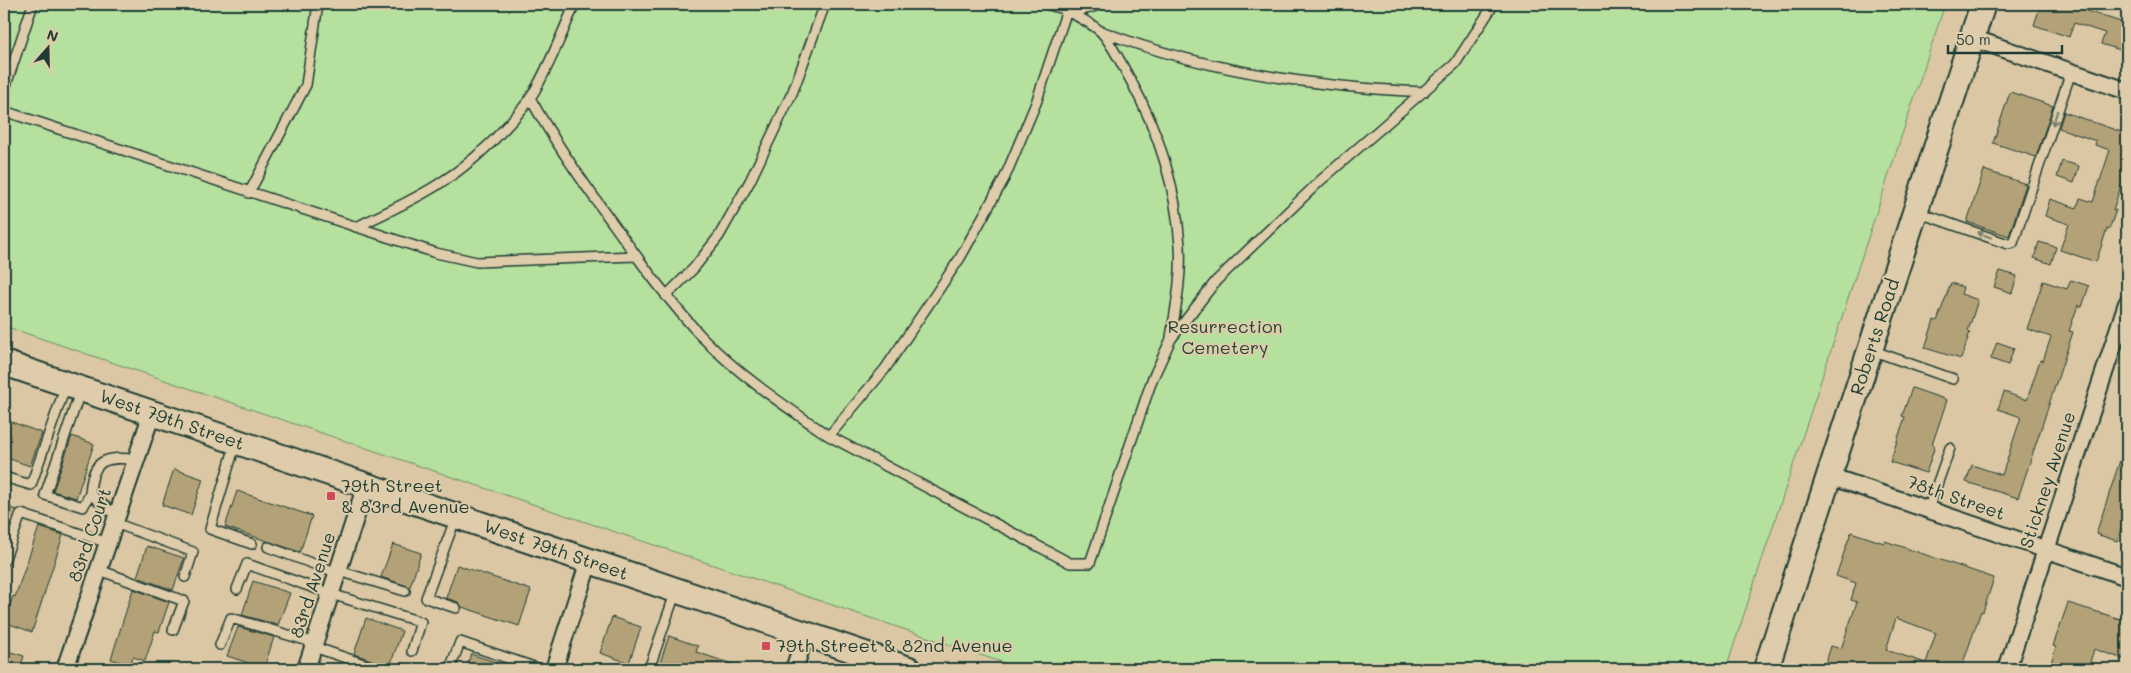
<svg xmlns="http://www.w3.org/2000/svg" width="2131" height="673" font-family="Mali,sans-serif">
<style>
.green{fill:#b5e09e;stroke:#6a8e69}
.building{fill:#b3a278;stroke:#1f3d34;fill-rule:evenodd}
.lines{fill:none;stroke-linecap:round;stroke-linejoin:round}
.lane-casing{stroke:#1f3d34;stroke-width:12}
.street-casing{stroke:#1f3d34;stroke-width:20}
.secondary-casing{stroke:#1f3d34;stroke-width:28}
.lane{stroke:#deccaa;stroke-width:9}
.street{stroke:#deccaa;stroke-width:16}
.secondary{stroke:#deccaa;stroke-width:24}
.oneway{stroke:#757d69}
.poi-dot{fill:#d1495b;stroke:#deccaa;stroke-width:2}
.labels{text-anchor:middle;stroke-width:4;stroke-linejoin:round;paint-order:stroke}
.park-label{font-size:18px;fill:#264539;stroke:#deccaa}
.street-label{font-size:18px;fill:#1f3d34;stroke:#deccaa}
.poi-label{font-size:18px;fill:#1f3d34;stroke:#deccaa;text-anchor:start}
</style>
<rect width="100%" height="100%" fill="#dbc7a3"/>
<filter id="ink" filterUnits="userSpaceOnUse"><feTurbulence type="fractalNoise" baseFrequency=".02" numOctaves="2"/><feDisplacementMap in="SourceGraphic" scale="10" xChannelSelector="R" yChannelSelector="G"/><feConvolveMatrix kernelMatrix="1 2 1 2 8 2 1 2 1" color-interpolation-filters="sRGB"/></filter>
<g filter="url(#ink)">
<path class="green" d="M4 4H1945L1726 669H1022L4 326Z"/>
<path class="building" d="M2041 4H2090L2087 11 2127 24V52L2101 44 2105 33 2074 23 2069 37 2034 25Z
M2010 92 2053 106 2036 157 1993 143Z
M2064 112 2127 134V167L2113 210H2116L2109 230 2107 229 2096 262 2060 250 2069 224 2045 216 2050 199 2077 208 2080 198 2093 202 2110 150 2095 145 2096 141 2059 128Z
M2062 161 2079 166 2074 183 2057 177Z
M1984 170 2026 184 2009 236 1967 222Z
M2039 242 2056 247 2051 264 2034 258Z
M2000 271 2017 276 2012 293 1994 287Z
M2071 280 2089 286 2082 307 2078 305 2069 331 2073 332 2018 498 1966 482 1972 465 2002 475 2021 417 1998 409 2004 392 2027 400 2040 360 2043 361 2051 337 2027 329 2043 281 2067 289Z
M1951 283 1963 287 1961 294 1978 300 1968 331 1970 332 1961 359 1925 348 1934 320 1937 321Z
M1997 342 2014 348 2008 365 1991 359Z
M1912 388 1947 400 1932 445 1935 446 1926 473 1890 462 1905 417 1902 416Z
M6 420 42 433 30 466 4 457V427Z
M72 436 94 444 76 498 53 491Z
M2125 445H2127V508L2117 541 2096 534Z
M174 469 203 479 191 515 162 505Z
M237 491 312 516 300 552 225 527Z
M4 506 17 510 4 543Z
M39 527 63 535 32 632 4 622 13 596 15 597Z
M1851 532 1884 543 1885 541 1994 578 1983 612 1981 611 1961 669H1824L1831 646 1841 649 1857 602 1851 600 1856 583 1836 576ZM1896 618 1936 633 1926 663 1886 650Z
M393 544 421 553 410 587 381 577Z
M147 546 184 558 173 590 137 577Z
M457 565 531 590 519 626 462 607 458 602 446 598Z
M253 581 290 593 278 625 242 615Z
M133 589 169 602 159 632 155 631 145 661 133 657 130 665 111 659Z
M2068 603 2127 621V660L2094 649 2088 669H2049L2056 647 2053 646Z
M612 617 641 627 629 663 600 653Z
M366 618 402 631 389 669H384L380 663 354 654Z
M238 627 274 637 264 668 227 656Z
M669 636 698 646 696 652 741 667 740 669H658Z
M4 650 24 656 20 669H4Z
M471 654 510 667 509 669H466Z"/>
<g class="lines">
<defs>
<path id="lane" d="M1047 4C1070 12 1079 13 1102 4
M1068 11C1078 17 1091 23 1100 31 1110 40 1123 67 1130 79 1159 132 1176 185 1180 246 1182 276 1176 307 1171 337
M1101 31C1203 71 1315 87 1424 92
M4 91 33 4
M530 98C555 143 584 184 614 225 642 264 670 303 703 338 740 376 785 406 829 436L885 369 960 258 1005 177 1036 103 1069 4
M4 111 436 253 477 262 636 256
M249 193 306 85 318 4
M1917 212 2008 244 2013 243 2071 72
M356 227C416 199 462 177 507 126 515 117 524 108 531 97 549 68 561 35 575 4
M666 296 694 268 719 236 750 181 793 91 825 4
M1871 350 1953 379
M81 389 45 495 83 507 90 494
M829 436 1070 563H1090L1152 380 1171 339 1216 281 1320 181 1455 64 1494 4
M236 442 210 529 252 544
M4 477 31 485 66 385
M1928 510 1950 448
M117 516 90 494C92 458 105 457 137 459
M456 517 426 598 456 608
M115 523 193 552 185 577
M268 547 338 573
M4 561 21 514 108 543
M99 570 184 601 173 630
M339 571 405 591
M237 589 247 564 331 594 421 622 412 651
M220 645 231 618 315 643
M314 647 378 669
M450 669 460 642 540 669
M649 669 676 591"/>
<path id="street" d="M1972 38 2127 91
M1829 476 2127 577
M65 669 152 413
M306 669 366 485
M554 669 589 561
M794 669 806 634
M2007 669 2127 303"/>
<path id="secondary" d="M4 363 909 669
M1766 669 1983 4"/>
</defs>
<use href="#lane" class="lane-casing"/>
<use href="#street" class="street-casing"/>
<use href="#secondary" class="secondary-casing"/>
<use href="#lane" class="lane"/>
<use href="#street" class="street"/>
<use href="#secondary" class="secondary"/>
</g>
<defs><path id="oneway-shaft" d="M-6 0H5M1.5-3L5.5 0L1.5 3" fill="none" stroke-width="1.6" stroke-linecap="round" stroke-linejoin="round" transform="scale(1.25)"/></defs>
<g class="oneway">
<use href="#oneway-shaft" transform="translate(2055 118) rotate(108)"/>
<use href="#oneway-shaft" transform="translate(1984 235) rotate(-161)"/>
</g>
</g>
<g class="poi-dot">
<rect x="326" y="491" width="10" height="10" rx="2.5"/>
<rect x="761" y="641" width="10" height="10" rx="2.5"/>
</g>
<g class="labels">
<g class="park-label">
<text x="1225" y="333">Resurrection<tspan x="1225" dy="21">Cemetery</tspan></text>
</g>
<g class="street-label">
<text transform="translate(1875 337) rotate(-72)" y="6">Roberts Road</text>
<text transform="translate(172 420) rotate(19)" y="6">West 79th Street</text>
<text transform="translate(2048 480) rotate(-72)" y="6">Stickney Avenue</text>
<text transform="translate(1956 498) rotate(19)" y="6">78th Street</text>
<text transform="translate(90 535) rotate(-71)" y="6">83rd Court</text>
<text transform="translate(556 550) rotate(19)" y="6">West 79th Street</text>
<text transform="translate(313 585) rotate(-72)" y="6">83rd Avenue</text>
</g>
<g class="poi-label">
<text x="341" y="492">79th Street<tspan x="341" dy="21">&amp; 83rd Avenue</tspan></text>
<text x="776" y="652">79th Street &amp; 82nd Avenue</text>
</g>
</g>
<rect width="2131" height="673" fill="none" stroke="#deccaa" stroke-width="20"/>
<rect x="10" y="10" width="2111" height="653" fill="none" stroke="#1f3d34" stroke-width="2" filter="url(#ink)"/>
<g transform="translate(48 48) rotate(20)" stroke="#deccaa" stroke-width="4" paint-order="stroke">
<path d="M0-4L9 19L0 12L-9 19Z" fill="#1f3d34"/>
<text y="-8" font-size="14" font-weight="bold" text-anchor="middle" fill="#1f3d34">N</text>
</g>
<path d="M1948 45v8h114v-8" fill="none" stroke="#1f3d34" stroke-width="2.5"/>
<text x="1956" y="45" font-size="15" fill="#1f3d34" stroke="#deccaa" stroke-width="4" paint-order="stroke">50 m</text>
</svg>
